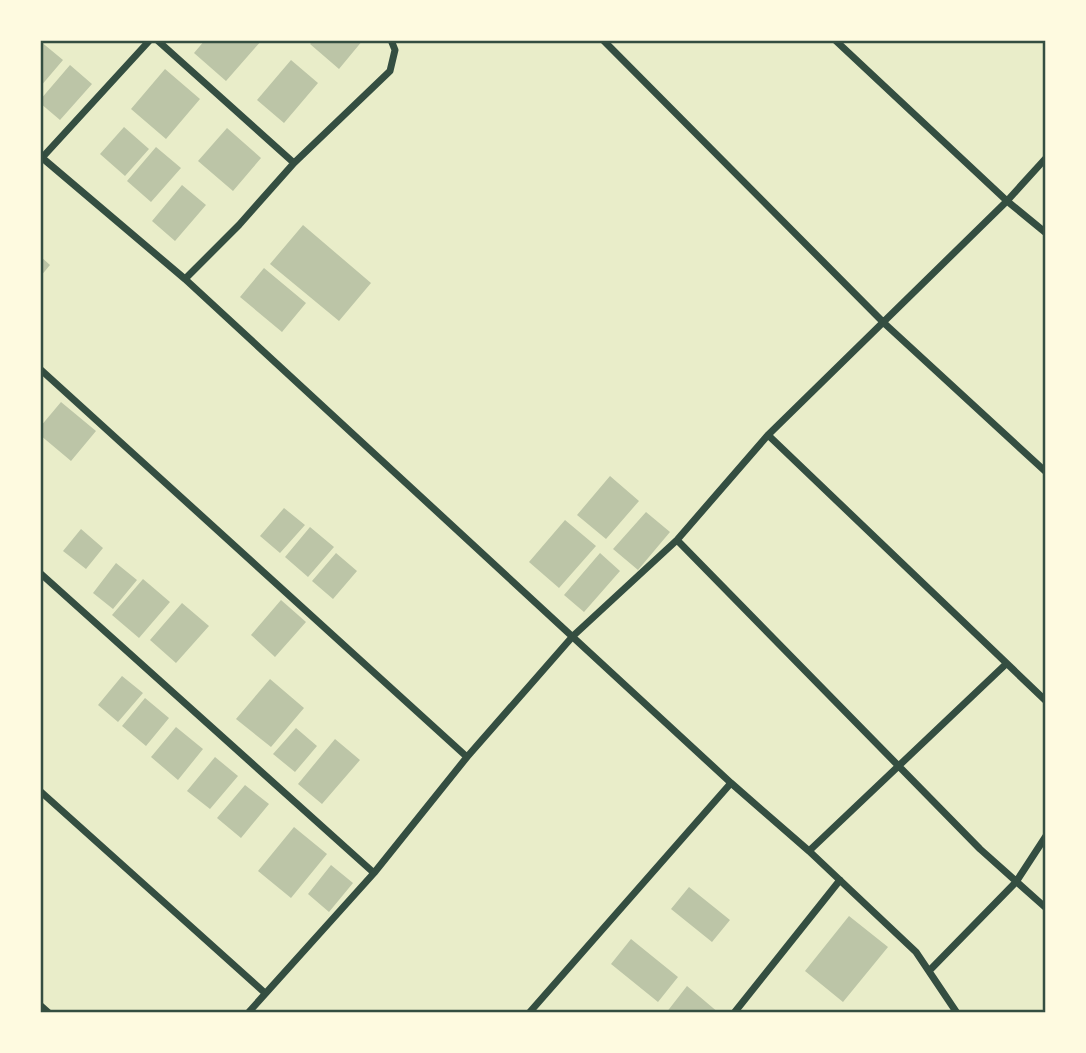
<svg xmlns="http://www.w3.org/2000/svg" width="1086" height="1053" font-family="Mulish,sans-serif">
<style>
.building{fill:#bcc5a7}
.lines{fill:none;stroke-linecap:round;stroke-linejoin:round}
.minor{stroke:#344e41;stroke-width:7}
.neatline{fill:none;stroke:#344e41;stroke-width:2.5}
</style>
<rect width="100%" height="100%" fill="#e9edc9"/>
<path class="building" d="M205 40H262L226 81 194 53Z
M314 40H363L339 69 310 44Z
M40 41 63 60 40 87Z
M291 60 318 83 284 123 257 100Z
M70 65 92 84 60 120 40 103V100Z
M165 69 200 99 166 139 131 109Z
M124 127 149 149 125 176 100 154Z
M227 128 261 158 233 191 198 161Z
M156 147 181 168 151 202 127 181Z
M182 185 206 205 175 241 152 221Z
M303 225 371 283 339 321 270 264Z
M40 256 50 265 40 277Z
M264 268 306 303 282 332 240 297Z
M61 402 96 431 71 461 40 435V427Z
M610 476 639 501 606 539 577 515Z
M284 508 305 525 280 553 260 536Z
M646 512 670 532 638 570 613 549Z
M565 520 596 546 559 588 529 562Z
M310 527 334 547 308 577 285 557Z
M81 529 103 548 86 569 63 551Z
M336 553 357 571 333 599 312 581Z
M600 553 620 571 584 612 564 595Z
M116 563 137 580 113 609 93 593Z
M143 579 170 602 139 638 112 615Z
M281 600 306 622 275 657 251 635Z
M182 603 209 626 176 663 150 640Z
M122 676 143 693 118 722 98 705Z
M270 679 304 708 271 747 236 719Z
M145 698 169 718 146 746 122 726Z
M176 727 203 749 178 780 151 757Z
M296 728 317 746 295 772 273 754Z
M335 739 360 760 322 804 298 784Z
M215 757 238 776 210 809 187 791Z
M245 785 269 804 241 838 217 818Z
M294 827 327 854 291 898 258 871Z
M331 865 353 883 329 912 308 894Z
M689 887 730 920 712 942 671 909Z
M849 916 888 947 843 1002 805 971Z
M631 939 678 977 658 1002 611 964Z
M687 986 719 1013H666Z"/>
<g class="lines">
<path class="minor" d="M157 40 294 163
M603 40 884 323 1046 472
M835 40 1007 201 1046 233
M40 156 185 279 731 783 809 851 916 952 957 1013
M40 160 150 40
M185 279 239 225 294 163 390 71 395 50 391 40
M40 369 467 757
M768 435 1046 701
M677 540 980 849 1046 908
M40 573 374 873
M40 791 265 993
M809 851 1006 664
M929 971 1016 882 1046 836
M40 1005 49 1013
M248 1013 374 873 467 757 573 636 677 540 768 435 1007 201 1046 158
M529 1013 731 783
M734 1013 840 880"/>
</g>
<rect width="1086" height="1053" fill="none" stroke="#fefae0" stroke-width="84"/>
<rect x="42" y="42" width="1002" height="969" class="neatline"/>
</svg>
